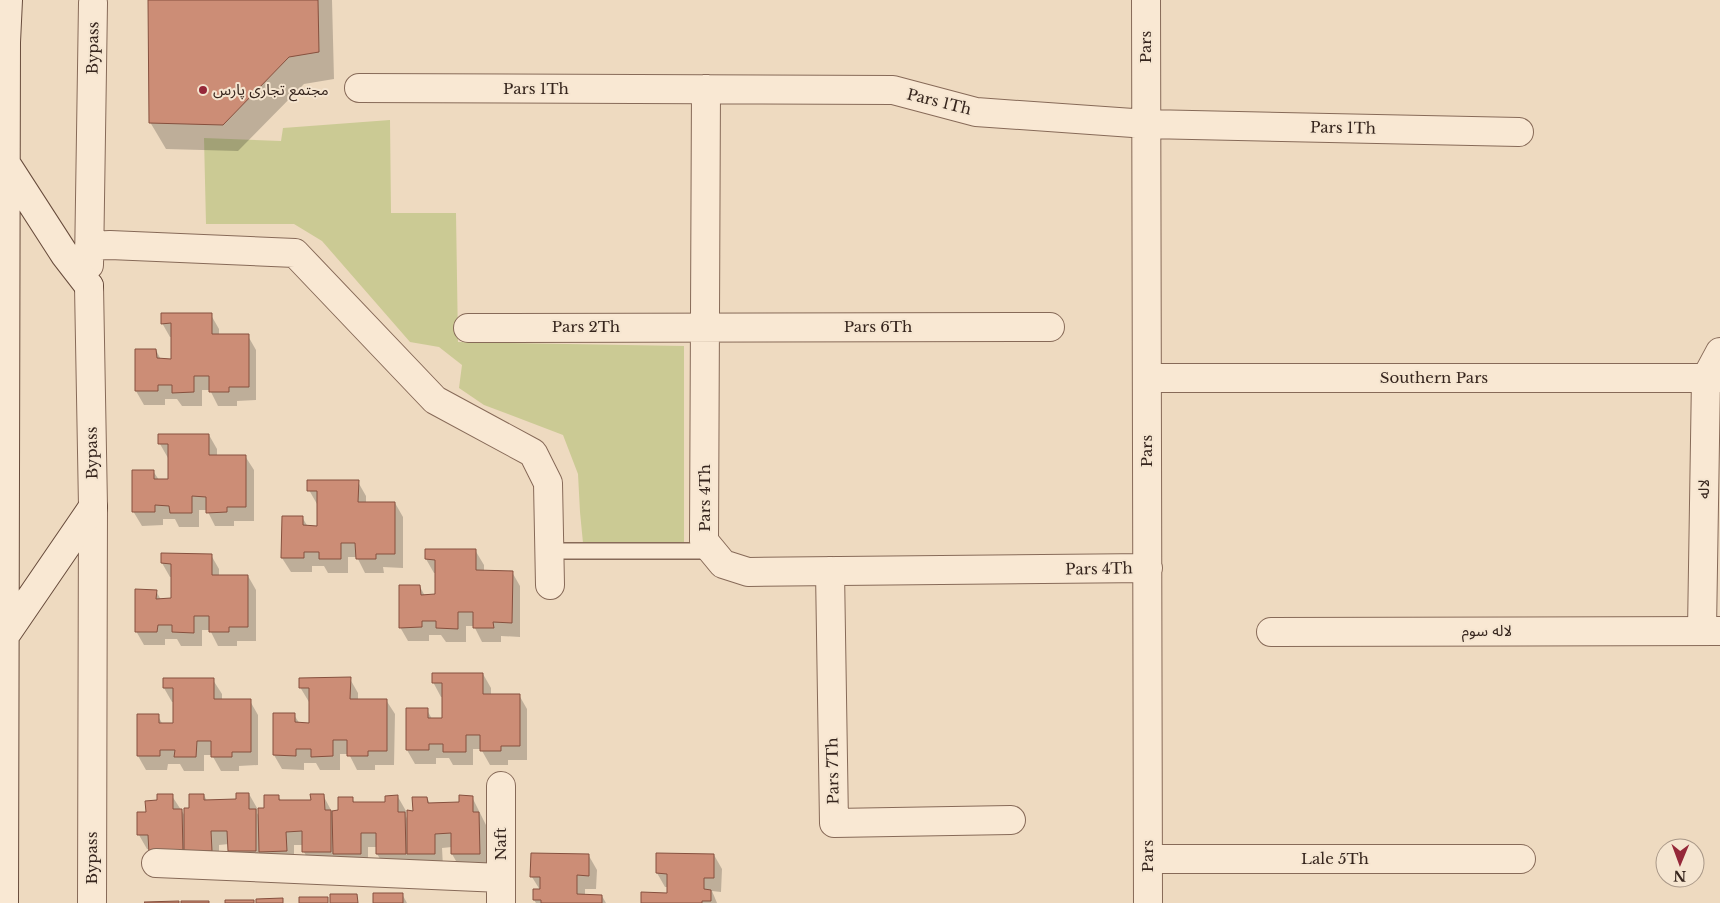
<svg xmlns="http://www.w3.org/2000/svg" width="1720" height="903" font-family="'Libre Baskerville','Noto Sans Arabic',serif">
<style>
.green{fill:#cbca94}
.shadow{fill:#0003}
.building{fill:#cc8d76;stroke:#86503e}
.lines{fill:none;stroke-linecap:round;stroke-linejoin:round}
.service-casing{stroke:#876a58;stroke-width:18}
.minor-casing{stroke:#876a58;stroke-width:30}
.tertiary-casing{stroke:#876a58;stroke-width:30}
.secondary-casing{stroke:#684c3c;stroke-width:30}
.service{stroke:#f9e8d3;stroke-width:15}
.minor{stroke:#f9e8d3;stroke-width:28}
.tertiary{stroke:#f9e8d3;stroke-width:28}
.secondary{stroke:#f9e8d3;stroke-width:28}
.poi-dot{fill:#952839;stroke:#f5e5d0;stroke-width:2}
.labels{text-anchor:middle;stroke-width:4;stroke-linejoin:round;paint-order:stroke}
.street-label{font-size:15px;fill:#36251d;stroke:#f5e5d0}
.poi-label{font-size:15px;fill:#36251d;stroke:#f5e5d0;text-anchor:start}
</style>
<rect width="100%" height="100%" fill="#eedac0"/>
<path class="green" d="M390 120 391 213H456L458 342 684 346V546L583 543 580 512 578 474 563 435 484 405 459 388 462 365 439 347 410 342 322 241 294 224H206L204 138 281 141 283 128Z"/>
<path class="shadow" d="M149 0H332L334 79 304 84 238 151 166 149 150 122Z
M211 315 219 329V336H248L256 350V400L237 401V406H218L210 390H202V406H182L177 399H165V405H144L136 391V351L156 350 161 360H172V337H170L162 323Z
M209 435 217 449V456H245L254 470V521H234V526H215L207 510H199V527H179L175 519H163V525L142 526 133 511 153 471 159 480H169V458H168L160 444Z
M358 482 366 496V503H395L403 517V568L383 567 384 573H365L357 557H348V573H328L324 566H312V572H291L282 558 302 517 308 527H319L318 504H317L309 490Z
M475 550 484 565V572H512L520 586V637L501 636V642H482L474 626H466V642H446L441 635H429V641H408L400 627 420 587 425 596H436V573H434L426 559Z
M162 555H211L219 569V576H248L256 590V641H237V646H218L210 630H202V646H181L177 639H165V645H144L136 631 156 591 161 600H172V577H170L162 563Z
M483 674 491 688V695H519L527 709V760H508V765H490L481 749H473V765H453L449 758H436V764H415L407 750V710H427L432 719H443V697H441L433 682Z
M350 679 358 693V700H386L395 714 394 765H375V770H357L349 754H340V770H320L316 763H304V770L282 769 274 755 275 715H294L300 724H310V702H309L300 687Z
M213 680 222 694V701H250L258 715V765L239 766V771H221L212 755H204V771H184L180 764H168L167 770H146L138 756V715L158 716 163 725 174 724V702H172L164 688Z
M249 794 257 808V813L260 818 278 796 282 802 312 801 323 795 332 812 339 811 352 798 355 804H386L398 797 406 811V816L408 821 414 812 427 798 430 804 460 803 472 797 487 827V868H460L452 854V847L442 848 443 867 386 868 377 854V847H368V867L312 866 304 852 303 845H294V865H237L229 851V844L219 845V864L147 849 139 835 147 813 159 802 172 796 185 816 204 795 207 801 237 800Z
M714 855 722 869 721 892 712 891 717 903H642L668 894V887H665L657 873Z
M589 856 597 870 596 889H585V896H602L606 903H536L534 900 540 890 532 877Z
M402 894 407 903H375Z"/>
<path class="building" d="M148 0H318L319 52 289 57 223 125 149 123Z
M161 313H212V334H249V387H229V392H209V376H194V392L172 393V385H158V391H135V349H156L157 358 171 359V323L161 324Z
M158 434H209V455H246V507H227V512L206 513V497L192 496V513H170L169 506 155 505V512H132V470H154V479H168V444H158Z
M307 480H359L358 502H395V554H376V559H356L355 543H341V559H319V552H304V558H281L282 516H303V525L317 526V491H307Z
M425 549H476V570L513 571 512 623 493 622 494 628H473V612H458V629L436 628V621H422V627L399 628V585H420L421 595 435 594V560L425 559Z
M161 553 212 554V575H248V627H229V632H209V616H194V633L172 632V625H158L157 632H135V589L157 590 156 599 171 598V564L161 563Z
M432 673H483V694H520V746H501V751H480V735H466V752H443V744H429V750H406V708H428V718H442V683H432Z
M351 677 350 699H387V751H368V756H347V740H333V756L311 757V749H296V756L273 755V713H295V722L309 723V688H299V678Z
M163 678H214V699H251V752H232V757H211V741H197L196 757H174L175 750H160V756H137V714H159V723H173V688H163Z
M236 793H249V809H256V851H228L227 831H211L212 851H184V808H189V794H204V800L236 799Z
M157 794H173V809H182L183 852 149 853 148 835H137V812H146L145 801 157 800Z
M310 794H324L325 810H331V852H302V831L286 832 287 851 259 852 258 808H264V795H279V800H311Z
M398 795V812H405L406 854H376V833H361V854H333L332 811 338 810V797H353V802H385V796Z
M459 795 473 796V812H479L480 854H451V833L435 834V854H407V810L413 811 412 797H427L428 803 459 802Z
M531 853 589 854V876L577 875V894L602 895V903H541V900H533V889H540V877H530Z
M656 853 714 854V878H704V889L711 890V901H702V903H641V892L667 893V874L656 873Z
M373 893H403V903H373Z
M330 894H357L358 903H330Z
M299 897H328V903H299Z
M283 898V903H256V899Z
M225 900H254V903H225Z
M179 901V903H145L144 902Z
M181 901H209V903H181Z"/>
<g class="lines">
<defs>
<path id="service" d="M549 551H713"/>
<path id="minor" d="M1146 0 1148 903
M359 88 893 90 976 112 1147 124 1519 132
M706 89 704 541 723 564 748 572 1148 568
M89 246 110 245 295 253 435 400 533 453 548 483 550 585
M89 265 93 3
M468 328 1050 327
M1147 378H1720
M830 571 834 823 1011 820
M1702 630 1706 378 1720 352
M1271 632 1720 631
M501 786V903
M1148 859H1521
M156 863 501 878"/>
<path id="tertiary" d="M89 286 93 507 92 903"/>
<path id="secondary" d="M5 162 65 255 89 286
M4 637 93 507
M4 903 6 42 8 0"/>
</defs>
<use href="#service" class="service-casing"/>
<use href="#minor" class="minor-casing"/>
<use href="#tertiary" class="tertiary-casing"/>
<use href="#secondary" class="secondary-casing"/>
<use href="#service" class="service"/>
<use href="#minor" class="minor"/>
<use href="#tertiary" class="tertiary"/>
<use href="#secondary" class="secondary"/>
</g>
<circle class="poi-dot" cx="203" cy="90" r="5"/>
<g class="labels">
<g class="street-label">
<text transform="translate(1146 47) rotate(-90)" y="5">Pars</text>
<text transform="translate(93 48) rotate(-89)" y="5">Bypass</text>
<text x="536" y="94">Pars 1Th</text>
<text transform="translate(939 102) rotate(14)" y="5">Pars 1Th</text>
<text transform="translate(1343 128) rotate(1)" y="5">Pars 1Th</text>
<text x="586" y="332">Pars 2Th</text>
<text x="878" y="332">Pars 6Th</text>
<text x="1434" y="383">Southern Pars</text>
<text transform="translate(1147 451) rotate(-90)" y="5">Pars</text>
<text transform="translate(92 453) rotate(-91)" y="5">Bypass</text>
<text transform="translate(1704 489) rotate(-89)" y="5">لاله</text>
<text transform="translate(705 498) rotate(-90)" y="5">Pars 4Th</text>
<text transform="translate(1099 569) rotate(-1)" y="5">Pars 4Th</text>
<text x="1487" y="636">لاله سوم</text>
<text transform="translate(833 771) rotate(-91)" y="5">Pars 7Th</text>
<text transform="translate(501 844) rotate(-90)" y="5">Naft</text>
<text transform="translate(1148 856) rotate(-90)" y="5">Pars</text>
<text transform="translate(92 858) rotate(-90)" y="5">Bypass</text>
<text x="1335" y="864">Lale 5Th</text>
</g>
<g class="poi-label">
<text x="213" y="95">مجتمع تجاری پارس</text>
</g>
</g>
<g transform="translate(1680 863) rotate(181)"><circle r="24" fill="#f5e5d0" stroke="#a99888"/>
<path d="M0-4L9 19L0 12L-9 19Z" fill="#952839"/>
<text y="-8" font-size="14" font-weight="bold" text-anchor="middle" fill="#36251d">N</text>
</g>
</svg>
